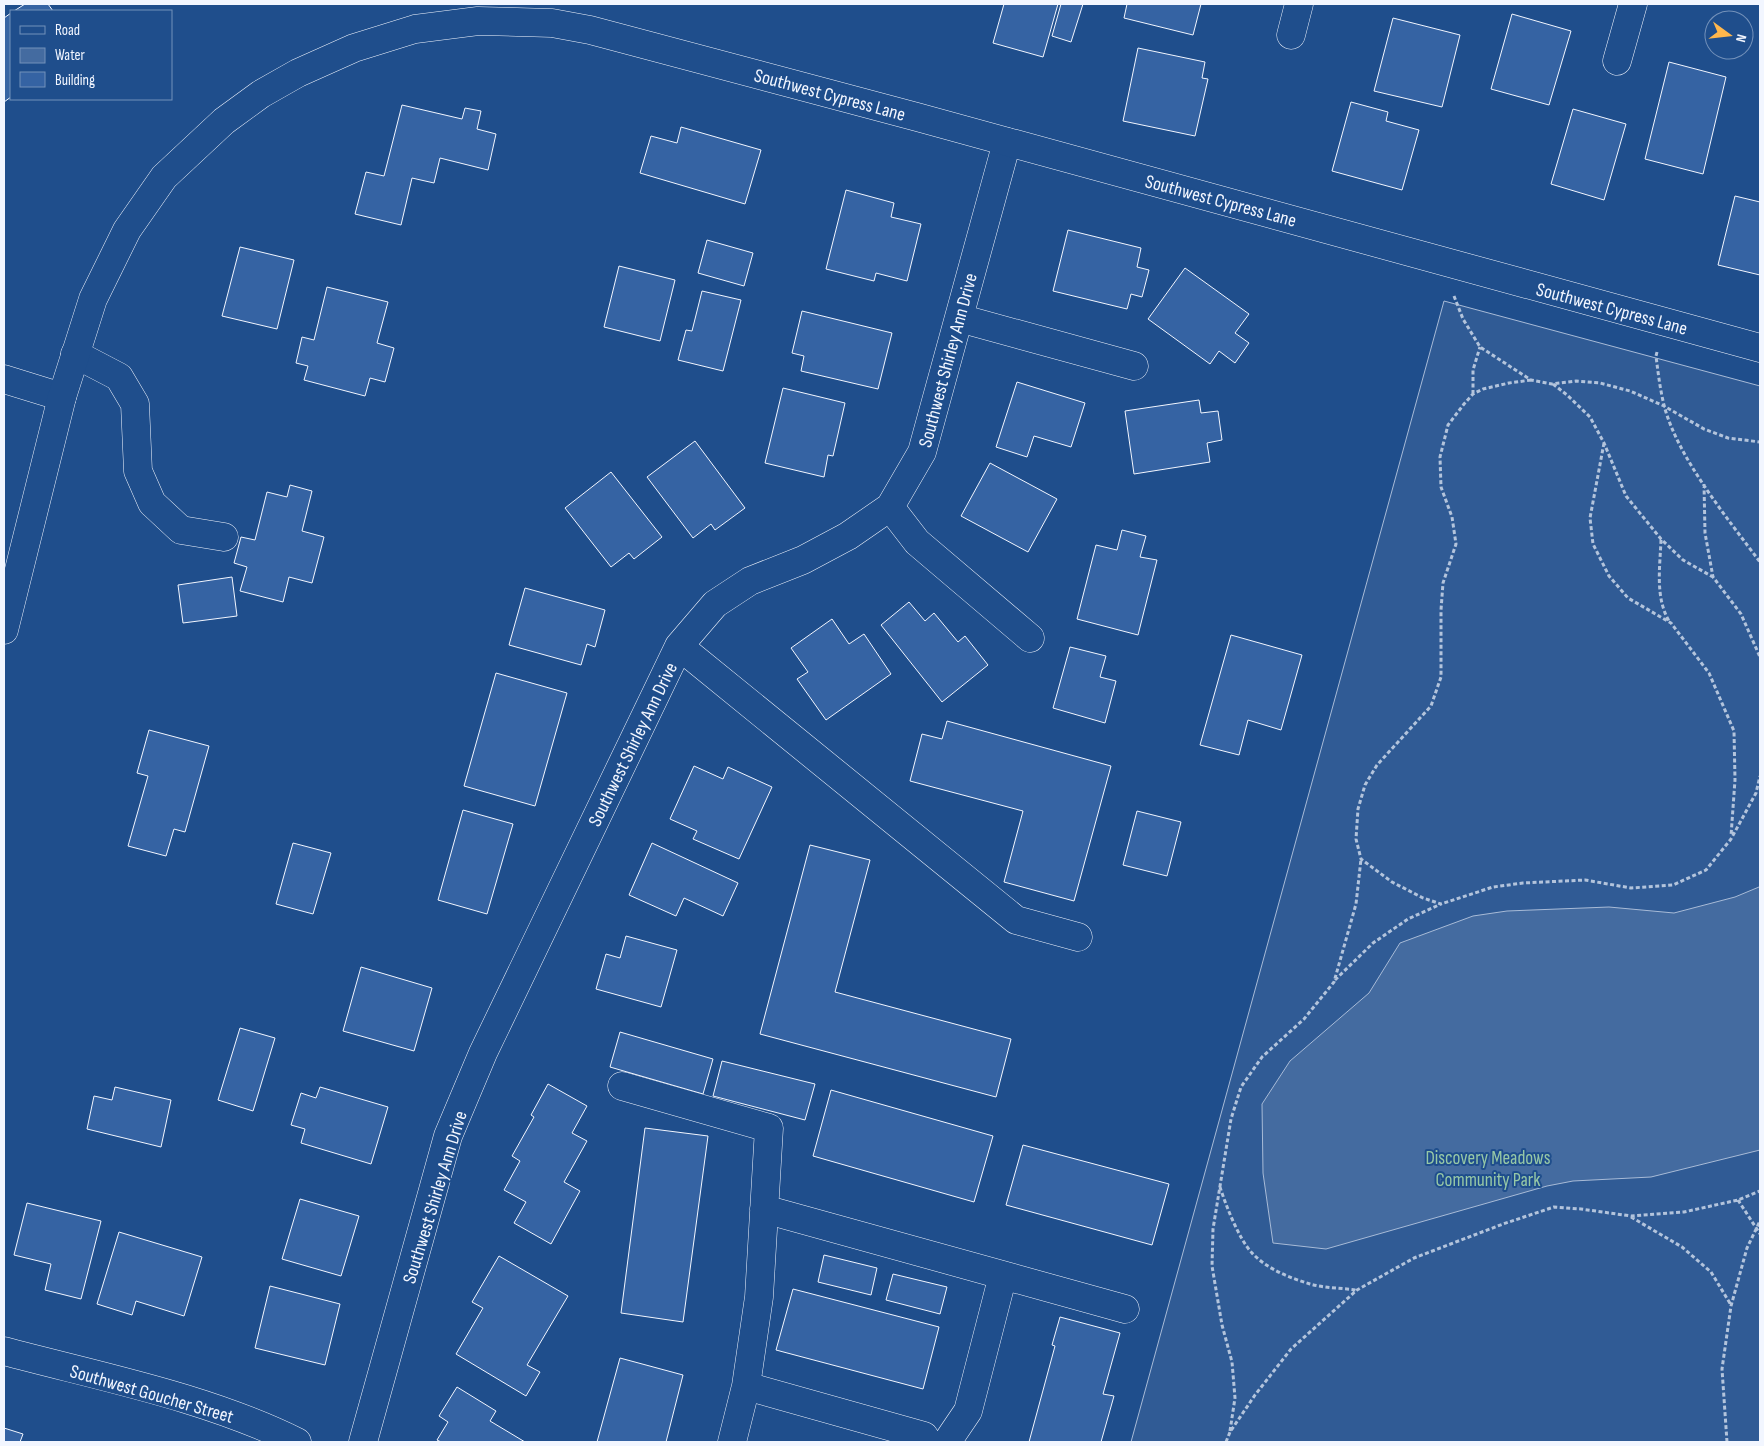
<svg xmlns="http://www.w3.org/2000/svg" width="1764" height="1446" font-family="'Sofia Sans Condensed',sans-serif">
<style>
.built{fill:#305b95;stroke:#a8bbd7}
.water{fill:#446ba0;stroke:#a8bbd7}
.building{fill:#3563a3;stroke:#f2f6ff}
.lines{fill:none;stroke-linecap:round;stroke-linejoin:round}
.minor-casing{stroke:#f2f6ff;stroke-width:29}
.major-casing{stroke:#f2f6ff;stroke-width:29}
.path{stroke:#b3c4dc;stroke-width:3;stroke-dasharray:4 2.5;stroke-linecap:butt}
.minor{stroke:#1f4e8c;stroke-width:28}
.major{stroke:#1f4e8c;stroke-width:28}
.labels{text-anchor:middle;stroke-width:4;stroke-linejoin:round;paint-order:stroke}
.street-label{font-size:19px;fill:#f2f6ff;stroke:#1f4e8c}
.park-label{font-size:19px;fill:#97c8a6;stroke:#1f4e8c}
</style>
<rect width="100%" height="100%" fill="#1f4e8c"/>
<path class="built" d="M1444 301 1760 386V1442H1131Z"/>
<path class="water" d="M1759 887H1760V1150L1651 1177 1573 1181 1547 1186 1326 1249 1273 1243 1263 1173 1262 1104 1290 1061 1369 993 1400 943 1473 916 1507 911 1609 907 1674 913 1735 897Z"/>
<path class="building" d="M25 4H48L53 11H14Z
M1004 4H1058L1043 57 993 43Z
M1061 4H1083L1071 42 1052 36Z
M1127 4H1201L1193 35 1124 18Z
M11 13V97L4 102V18Z
M1512 14 1571 31 1549 105 1491 89Z
M1393 18 1460 35 1442 107 1374 91Z
M1138 48 1205 62 1202 78 1208 79 1195 136 1123 121Z
M1669 62 1726 77 1703 174 1645 159Z
M1351 102 1388 112 1386 121 1419 130 1402 190 1332 171Z
M402 105 462 119 465 108 481 111 477 129 496 134 488 170 440 158 434 183 412 178 401 225 355 214 366 172 384 176Z
M1573 109 1626 124 1604 200 1551 184Z
M681 127 761 150 745 204 640 173 651 136 677 143Z
M846 190 894 203 891 217 921 224 907 281 876 273 874 281 826 269Z
M1735 196 1760 202V275L1718 265Z
M1068 230 1141 248 1137 267 1149 270 1142 297 1131 294 1127 309 1053 291Z
M707 240 753 253 744 286 698 273Z
M240 247 294 260 277 329 222 316Z
M619 266 675 280 660 341 604 327Z
M1185 268 1249 314 1235 333 1249 343 1235 363 1219 351 1210 364 1148 319Z
M327 287 388 302 377 343 394 348 385 382 370 378 365 396 304 380 308 366 296 363 302 337 314 340Z
M702 291 741 300 723 371 678 360 686 330 692 331Z
M802 311 892 333 878 389 801 371 804 356 792 353Z
M1017 382 1085 403 1071 447 1034 436 1027 457 996 447Z
M783 388 845 403 833 456 828 455 824 477 765 463Z
M1199 400 1201 413 1218 411 1222 440 1207 443 1210 462 1134 474 1125 411Z
M695 441 745 508 715 530 711 524 693 538 647 477Z
M990 463 1057 499 1028 552 961 516Z
M611 472 662 537 634 559 629 553 611 567 565 508Z
M290 485 312 491 302 531 324 537 312 583 289 577 283 602 240 591 247 567 234 563 241 537 255 540 267 492 287 497Z
M1122 530 1146 536 1140 557 1157 560 1138 635 1077 619 1096 545 1117 550Z
M232 577 237 616 183 623 178 585Z
M525 588 605 610 595 647 587 644 581 665 509 645Z
M909 602 925 621 934 613 958 642 965 636 988 665 942 702 881 625Z
M832 619 849 644 864 634 891 674 826 720 797 679 808 672 791 648Z
M1231 635 1302 655 1281 730 1248 720 1239 755 1200 745Z
M1070 647 1106 656 1100 677 1116 681 1105 723 1053 708Z
M496 673 567 693 535 806 464 786Z
M947 721 1111 766 1074 901 1004 882 1023 811 910 781 922 734 942 739Z
M149 730 209 746 185 832 174 829 166 856 128 846 148 776 137 773Z
M694 766 723 779 728 767 772 787 739 859 693 839 697 831 670 819Z
M463 810 513 824 487 914 438 900Z
M1137 811 1181 822 1167 876 1123 865Z
M293 843 331 853 313 914 276 904Z
M652 843 738 883 723 916 684 898 676 916 629 895Z
M810 845 870 860 835 992 1011 1039 996 1097 760 1034Z
M626 936 677 950 661 1007 596 989 606 954 620 958Z
M361 967 432 988 414 1051 343 1031Z
M240 1028 275 1038 253 1111 218 1100Z
M620 1032 713 1059 703 1094 610 1067Z
M722 1061 815 1084 805 1120 713 1096Z
M548 1084 587 1106 572 1133 587 1141 564 1182 580 1191 551 1244 514 1223 526 1202 504 1190 520 1161 512 1156 534 1117 531 1115Z
M115 1087 171 1100 161 1147 87 1129 94 1096 112 1100Z
M320 1087 388 1107 371 1164 301 1143 305 1129 291 1125 301 1093 316 1098Z
M831 1090 993 1136 974 1202 813 1156Z
M645 1128 708 1136 683 1322 621 1313Z
M1023 1145 1169 1184 1152 1245 1006 1205Z
M300 1199 359 1216 341 1276 282 1259Z
M27 1203 101 1221 81 1299 45 1290 51 1264 14 1255Z
M119 1232 202 1257 184 1316 136 1301 132 1315 97 1304Z
M824 1255 877 1268 871 1295 818 1282Z
M499 1256 568 1296 527 1365 540 1372 526 1396 456 1354 483 1308 472 1302Z
M893 1274 947 1287 940 1314 886 1300Z
M270 1286 340 1304 325 1365 255 1348Z
M793 1289 939 1327 923 1389 776 1350Z
M1060 1317 1120 1333 1103 1394 1114 1396 1101 1442H1029L1055 1346 1052 1345Z
M620 1358 683 1375 666 1442H597Z
M457 1387 496 1411 490 1421 525 1442H441L437 1440 448 1422 439 1416Z
M4 1428 23 1434 20 1442H4Z"/>
<g class="lines">
<defs>
<path id="minor" d="M1291 35 1299 4
M1617 61 1633 4
M959 318 1134 366
M75 354 119 377 135 404 138 471 152 503 181 530 224 537
M4 379 62 397
M890 507 917 542 1030 638
M679 646 1016 920 1078 937
M622 1086 769 1128 759 1297 746 1386 732 1442
M764 1209 1125 1309
M4 1351C101 1377 206 1397 297 1442
M746 1386 924 1436 928 1442
M363 1442 448 1136 483 1053 679 646 715 604 750 581 803 560 848 536 890 507 922 452 1007 142
M947 1442 968 1411 1003 1275"/>
<path id="major" d="M4 630 62 397 93 299 127 230 164 177 224 121 261 94 298 73 354 48 415 29 478 21 552 23 590 30 917 117 1760 348"/>
</defs>
<use href="#minor" class="minor-casing"/>
<use href="#major" class="major-casing"/>
<path class="path" d="M1454 296 1463 319 1480 347 1531 380 1552 384 1576 381 1600 383 1630 391 1664 406 1704 429 1728 438 1760 442
M1657 352 1656 356C1658 372 1660 389 1664 405 1677 457 1728 519 1760 562
M1531 380 1509 383 1483 389 1473 394 1464 404 1448 425 1440 457 1441 487 1452 517 1456 544 1443 583 1441 610V677L1431 706 1377 765 1365 785 1358 809 1356 839 1361 859 1392 882 1423 898 1441 904 1493 887 1523 883 1585 880 1631 888 1673 885 1706 870 1731 839 1756 793 1760 776
M1553 384 1567 395 1590 417 1604 443 1626 496 1661 539 1683 560 1713 577
M1473 394V370L1480 347
M1604 443 1590 518 1593 544 1609 576 1628 598 1671 623 1709 673 1734 731 1735 780 1731 836
M1704 484 1705 533 1713 577 1741 614 1760 657
M1661 540C1660 567 1655 597 1669 621
M1335 980 1373 943 1408 919 1441 904
M1220 1187C1226 1206 1239 1239 1252 1253 1267 1269 1290 1278 1310 1284 1324 1288 1341 1288 1356 1290
M1738 1200 1760 1234
M1631 1217 1682 1247 1711 1272 1731 1305
M1230 1431 1235 1398 1232 1362 1222 1325 1212 1266 1213 1229 1231 1119 1241 1087 1262 1057 1304 1019 1334 982 1356 904 1361 859
M1226 1442 1230 1432 1255 1395 1291 1349 1357 1290 1414 1258 1503 1224 1554 1207 1581 1209 1631 1216 1684 1212 1738 1200 1760 1191
M1727 1442 1722 1369 1731 1306 1747 1248 1760 1221"/>
<use href="#minor" class="minor"/>
<use href="#major" class="major"/>
</g>
<g class="labels">
<g class="street-label">
<text transform="translate(830 94) rotate(15)" y="7">Southwest Cypress Lane</text>
<text transform="translate(1221 200) rotate(15)" y="7">Southwest Cypress Lane</text>
<text transform="translate(1612 308) rotate(15)" y="7">Southwest Cypress Lane</text>
<text transform="translate(947 360) rotate(-75)" y="7">Southwest Shirley Ann Drive</text>
<text transform="translate(632 744) rotate(-64)" y="7">Southwest Shirley Ann Drive</text>
<text transform="translate(434 1197) rotate(-73)" y="7">Southwest Shirley Ann Drive</text>
<text transform="translate(152 1393) rotate(16)" y="7">Southwest Goucher Street</text>
</g>
<g class="park-label">
<text x="1488" y="1164">Discovery Meadows<tspan x="1488" dy="22">Community Park</tspan></text>
</g>
</g>
<rect width="1764" height="1446" fill="none" stroke="#f2f6ff" stroke-width="10"/>
<rect x="10" y="10" width="162" height="90" fill="#1f4e8c" stroke="#7391ba"/>
<rect x="20" y="26" width="25" height="8" fill="#1f4e8c" stroke="#7391ba"/>
<text x="55" y="35" font-size="15" fill="#f2f6ff">Road</text>
<rect x="20" y="48" width="25" height="15" fill="#446ba0" stroke="#7391ba"/>
<text x="55" y="60" font-size="15" fill="#f2f6ff">Water</text>
<rect x="20" y="72" width="25" height="15" fill="#3563a3" stroke="#7391ba"/>
<text x="55" y="85" font-size="15" fill="#f2f6ff">Building</text>
<g transform="translate(1729 35) rotate(105)"><circle r="24" fill="#1f4e8c" stroke="#7391ba"/>
<path d="M0-4L9 19L0 12L-9 19Z" fill="#ffb74d"/>
<text y="-8" font-size="14" font-weight="bold" text-anchor="middle" fill="#f2f6ff">N</text>
</g>
</svg>
